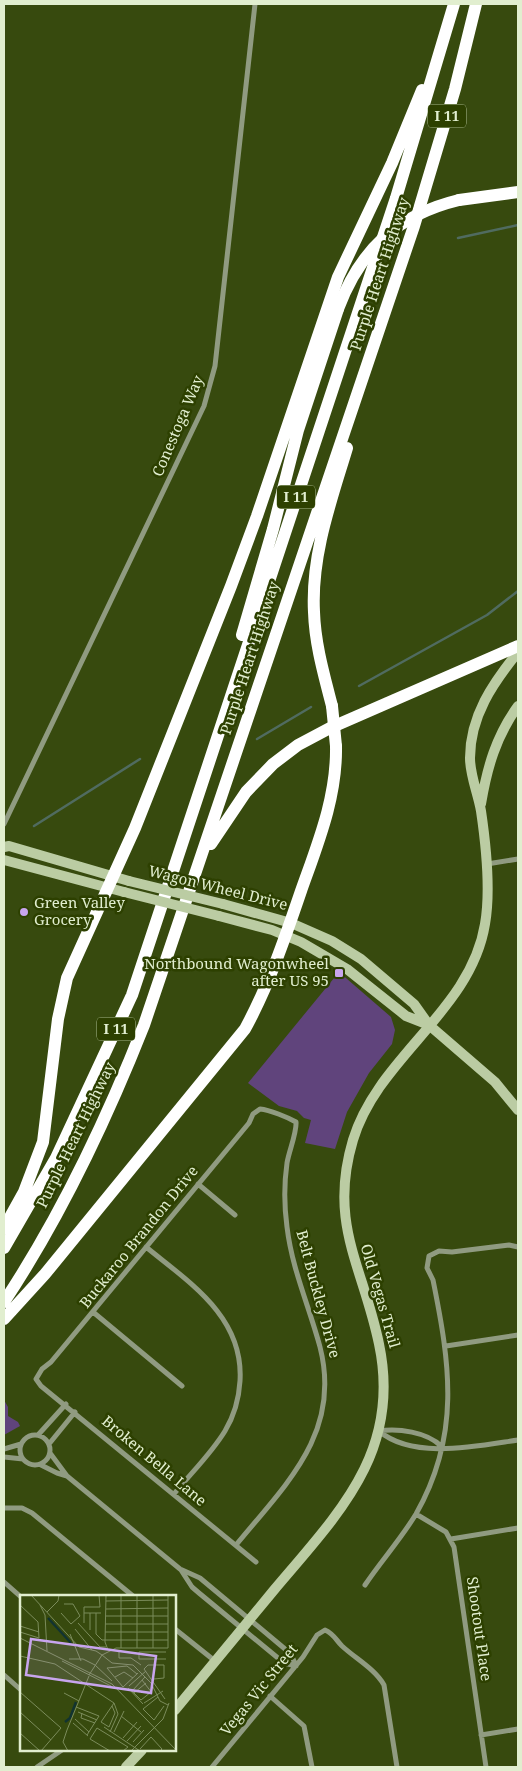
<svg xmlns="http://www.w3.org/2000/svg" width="522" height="1771" font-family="'Noto Serif',serif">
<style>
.green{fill:#60447c}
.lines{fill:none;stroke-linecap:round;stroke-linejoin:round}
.stream{stroke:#506b60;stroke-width:2.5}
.street{stroke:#909b81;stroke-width:5}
.secondary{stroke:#bbcca3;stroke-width:10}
.highway{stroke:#fff;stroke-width:12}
.secondary-bridge{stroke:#bbcca3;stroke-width:10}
.highway-bridge{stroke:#fff;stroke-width:12}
.poi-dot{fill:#c8a5ee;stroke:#2d4000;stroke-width:2}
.labels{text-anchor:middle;stroke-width:5;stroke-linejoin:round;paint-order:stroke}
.shield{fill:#2d4000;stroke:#abba91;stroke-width:1}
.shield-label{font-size:14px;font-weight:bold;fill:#e1eecf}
.street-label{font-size:15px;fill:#e1eecf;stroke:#2d4000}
.poi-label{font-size:15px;fill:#e1eecf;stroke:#2d4000;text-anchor:start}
.inset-river{fill:none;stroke:#123330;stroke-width:2.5}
.inset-road{fill:none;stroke:#7b8c5b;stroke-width:1}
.view{fill:#c8a5ee;fill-opacity:0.15;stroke:#c8a5ee;stroke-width:2.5}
.inset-edge{fill:none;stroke:#e1eecf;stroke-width:2.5}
</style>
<rect width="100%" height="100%" fill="#374a0e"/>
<path class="green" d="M339 972 391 1017 395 1030 392 1044 369 1073 347 1112 335 1149 305 1143 311 1120 304 1118 297 1111 279 1106 248 1083Z
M4 1400 8 1407V1416L18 1422 20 1426 4 1435Z"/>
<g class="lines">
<path class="stream" d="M458 238 518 225
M359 686 487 615 518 591
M257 739 311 707
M34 826 140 759"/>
<path class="street" d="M4 824 204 406 215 366 255 4
M487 864 518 859
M198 1184 235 1215
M146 1247C190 1283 244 1317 240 1381 239 1398 234 1416 225 1431 211 1454 191 1473 174 1494
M93 1312 182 1386
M446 1346 518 1335
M379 1431C413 1460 477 1446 518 1440
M379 1431C398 1428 427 1432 441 1446
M20 1450a15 15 0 1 1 30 0a15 15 0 1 1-30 0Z
M38 1435 66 1404
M49 1444 75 1412
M4 1449 21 1444
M50 1453 67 1476 180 1569 200 1578 291 1654 296 1666
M4 1457 23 1459
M41 1465 57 1473 67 1476
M4 1508H22L32 1513 133 1596
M416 1514 446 1532 454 1547 486 1767
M451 1539 518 1528
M236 1545C286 1484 342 1433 320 1347 309 1306 292 1269 287 1227 284 1205 284 1184 287 1163 289 1151 297 1132 296 1122 287 1117 270 1110 260 1109L253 1114 249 1123 51 1362 42 1369 36 1379 41 1386 256 1562
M181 1570 192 1587 199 1593 284 1663 296 1666
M4 1582 21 1597
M365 1585C381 1561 401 1539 416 1514 461 1435 450 1364 433 1280L427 1268 429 1256 439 1251 452 1252 509 1245 518 1247
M175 1629 215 1661
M4 1675 21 1690
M270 1696 304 1726 312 1767
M481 1735 518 1729
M37 1767 62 1750
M212 1767 303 1657 317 1635 325 1630C334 1634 336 1640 342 1646 356 1659 375 1669 384 1685L397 1767"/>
<path class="secondary" d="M481 804C487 768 496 736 518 706
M4 847 9 846 129 881
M4 860 124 892
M223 904 291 923 332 941 361 959 414 1004 429 1025 495 1082 518 1110
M219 916 272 930 301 942 347 969 406 1016 429 1025
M175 1710C208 1670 241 1630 274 1590 338 1514 402 1452 379 1344 363 1266 328 1224 353 1140 378 1057 471 1011 485 924 491 890 486 845 481 811 478 793 470 776 470 758 470 716 493 683 518 652
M126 1767 142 1750"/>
<path class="highway" d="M459 200 518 192
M242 635 273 529 298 430 338 309
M332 706C324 675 315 644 314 612 311 555 331 501 347 448
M211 844 246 792 273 764 298 745 330 728 518 646
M4 1228 24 1192 43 1142 58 1019 67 978 135 828 231 586 257 516 338 277 392 163 422 90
M4 1248 56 1158 132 995 396 198 454 4
M4 1302C61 1216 106 1121 144 1025L414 226 455 89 476 4
M4 1319 45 1274 245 1029C269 985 285 938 301 891 318 843 337 797 336 746"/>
<path class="secondary-bridge" d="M129 881 223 904
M124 892 219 916"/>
<path class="highway-bridge" d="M338 309C360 250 397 215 459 200
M332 706 336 746"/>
</g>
<g class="poi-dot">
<circle cx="24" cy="912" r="5"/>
<rect x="334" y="968" width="10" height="10" rx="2.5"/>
</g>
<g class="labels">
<g class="shield">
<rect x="428" y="104.5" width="38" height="23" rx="4"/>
<rect x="277" y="485.5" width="38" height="23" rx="4"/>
<rect x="97" y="1017.5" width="38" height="23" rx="4"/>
</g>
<g class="shield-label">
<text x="447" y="121">I 11</text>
<text x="296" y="502">I 11</text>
<text x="116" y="1034">I 11</text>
</g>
<g class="street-label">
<text transform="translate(380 274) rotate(-72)" y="5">Purple Heart Highway</text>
<text transform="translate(178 426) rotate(-67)" y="5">Conestoga Way</text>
<text transform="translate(250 658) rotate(-72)" y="5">Purple Heart Highway</text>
<text transform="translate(218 888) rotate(14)" y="5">Wagon Wheel Drive</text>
<text transform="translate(76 1135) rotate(-64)" y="5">Purple Heart Highway</text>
<text transform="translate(139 1237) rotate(-51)" y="5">Buckaroo Brandon Drive</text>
<text transform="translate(318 1294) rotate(75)" y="5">Belt Buckley Drive</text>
<text transform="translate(380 1296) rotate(74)" y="5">Old Vegas Trail</text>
<text transform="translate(154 1461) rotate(40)" y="5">Broken Bella Lane</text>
<text transform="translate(479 1629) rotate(82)" y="5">Shootout Place</text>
<text transform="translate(259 1690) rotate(-51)" y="5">Vegas Vic Street</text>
</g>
<g class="poi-label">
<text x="34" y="908">Green Valley<tspan x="34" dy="17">Grocery</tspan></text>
<text x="329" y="969" text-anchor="end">Northbound Wagonwheel<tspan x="329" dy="17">after US 95</tspan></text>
</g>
</g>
<g transform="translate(20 1595)">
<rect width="156" height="156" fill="#374a0e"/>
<path class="inset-river" d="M28 23 51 48M45 127 50 123 56 107"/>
<path class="inset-road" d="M11 0 59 52 76 56 82 60M86 0 85 47 88 55M101 0V53M148 0V53H96L82 60 92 68 113 70 131 88 140 106 148 110M86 6 148 5M0 10 18 27 19 43 0 37M20 10 25 20 27 56M64 12H80L79 0M86 14 148 13M27 17 38 6 39 0M41 18 51 29 60 21 53 9H44M64 18H81M76 18V39L82 45H148M86 21H148M58 28 80 52H86M64 28V12M85 29H148M0 31 19 37M55 34 72 55M70 35V18M85 37H148M50 39 61 66M0 43 92 89 157 156M117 53V0M133 53V0M99 56V63H111L121 70M0 61 35 69 94 108 98 119 90 137M49 64H63L75 70 92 86M119 64V57H146M119 64H146M42 66 91 91M87 73 103 92 118 78M87 73 107 71 117 79M69 80 82 60M95 82 104 77 113 83M125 82 112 96 121 105 131 97M134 84 144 83V70H128L124 74 145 104M122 85 132 98M109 91 126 76M108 93 123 109M0 97 41 133 21 156M44 98 59 106M114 98 126 88M138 102 123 114 134 125 144 111M124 108 143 96M92 111 95 118 89 132 81 127 94 108M56 112 79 121 67 140M0 117 31 145M58 117 77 125M62 118 61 123 75 128M101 121 121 137M55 124 69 137M53 128 68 141M84 132 120 156M47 135 69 81M47 135 43 147 48 156M94 137 104 116M0 138 20 156M103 143 117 127M107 146 121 131M113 147 124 135M120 154 131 142 142 154 140 156M90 156 70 144 77 133 108 152 103 156M111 156 143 124 149 108"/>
<path class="view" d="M11 44 136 61 131 98 6 80Z"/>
<rect width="156" height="156" class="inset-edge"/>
</g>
<rect width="522" height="1771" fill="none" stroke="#e1eecf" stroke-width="10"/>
</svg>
